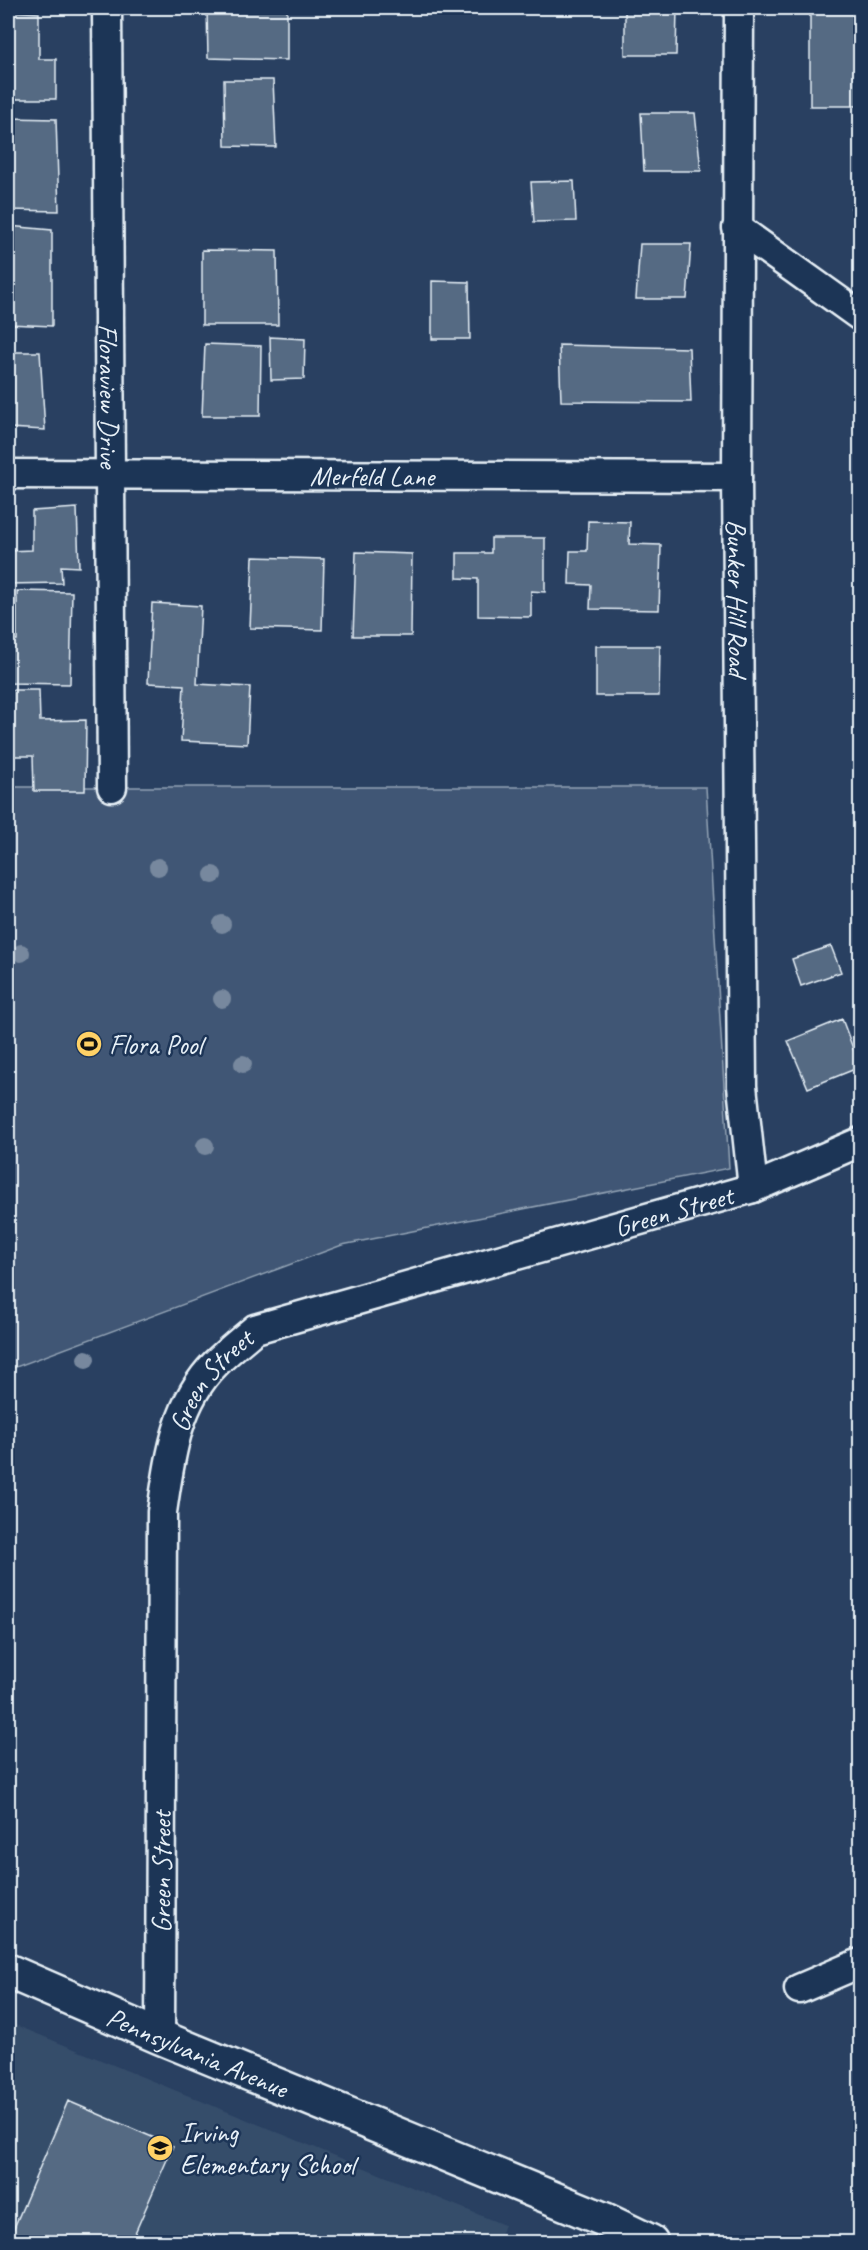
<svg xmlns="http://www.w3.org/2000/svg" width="868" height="2250" font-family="Caveat,sans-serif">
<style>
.built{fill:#364d6b}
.green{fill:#415774;stroke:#94a4b6;stroke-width:1.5}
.building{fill:#556a83;stroke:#e8f1f8;stroke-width:1.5}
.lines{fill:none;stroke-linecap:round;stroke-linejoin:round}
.minor-casing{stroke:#e8f1f8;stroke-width:33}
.secondary-casing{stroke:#e8f1f8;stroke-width:38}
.minor{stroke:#1d3557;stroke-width:28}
.secondary{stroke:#1d3557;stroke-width:33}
.tree{fill:#77889e}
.labels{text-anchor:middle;stroke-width:5;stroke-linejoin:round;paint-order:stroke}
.street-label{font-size:28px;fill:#e8f1f8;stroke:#1d3557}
.poi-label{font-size:28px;fill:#e8f1f8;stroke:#1d3557;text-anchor:start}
</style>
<rect width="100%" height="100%" fill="#294061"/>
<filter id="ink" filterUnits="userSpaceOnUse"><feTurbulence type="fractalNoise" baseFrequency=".0167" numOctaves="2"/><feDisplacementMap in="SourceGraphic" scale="12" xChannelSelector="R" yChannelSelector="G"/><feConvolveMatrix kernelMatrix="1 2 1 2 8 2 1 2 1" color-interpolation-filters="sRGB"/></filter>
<g filter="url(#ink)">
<path class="built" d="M8 2022 504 2225 497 2242H8Z"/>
<path class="green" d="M8 787H706L729 1168 342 1245 8 1370Z"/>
<path class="building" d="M207 8H287V60L208 58Z
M625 8H677L676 55H625Z
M810 8H860V106H810Z
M8 11 39 13V59H56V99H8Z
M224 80H273L276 147 225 146Z
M641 113H695L701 171H644Z
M8 118 56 119 59 211 8 210Z
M574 181 576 221 534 222 531 182Z
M860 196V214L851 208Z
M8 226 52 230V326L8 324Z
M640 244H691L687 299H636Z
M202 250 277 251 278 325H202Z
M432 281 469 282 470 339H432Z
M270 337 305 339 304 379 271 380Z
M205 344 261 346 260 416H202Z
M559 345 689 348 691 402 561 401Z
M8 352H40L45 430 8 428Z
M77 508 79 567 61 566 62 583 8 584V551L32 550V511Z
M588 521 630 522 629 544 661 545 659 610 590 609 591 585 569 584 570 551H587Z
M491 538H545V592L531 591V617L478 616V579L457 578V553H491Z
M356 552 412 554 411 636H353Z
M253 557 324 559 322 630 250 628Z
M17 591 72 592 70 684 8 683V640H17Z
M152 603 201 606 197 684 250 687 247 744 181 741 184 685 148 683Z
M596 646H660L659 696H596Z
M8 690H39L40 721 86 720 85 791H34L33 756H8Z
M831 946 841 972 801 986 792 959Z
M842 1019 860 1067 808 1088 788 1041Z
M68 2101 173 2146 131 2242H8Z"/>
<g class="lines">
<defs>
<g id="minor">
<path id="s1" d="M107 8 112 787"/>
<path id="s2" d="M739 8 737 477 742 1086 753 1188"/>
<path d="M737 228 860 316"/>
<path id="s3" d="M8 474 737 477"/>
<path d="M799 1989 860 1963"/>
<path id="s4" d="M160 2037 162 1512C170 1458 176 1403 216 1363 228 1351 242 1340 255 1329L753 1188 860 1142"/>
</g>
<g id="secondary">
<path id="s5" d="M8 1971 160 2037 603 2219 651 2242"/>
</g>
</defs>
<use href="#minor" class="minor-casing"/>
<use href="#secondary" class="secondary-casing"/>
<use href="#minor" class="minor"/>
<use href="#secondary" class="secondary"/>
</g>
<g class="tree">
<circle cx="158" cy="867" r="9"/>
<circle cx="213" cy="875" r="9"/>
<circle cx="222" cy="924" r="9"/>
<circle cx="21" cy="953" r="9"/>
<circle cx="222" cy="999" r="9"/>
<circle cx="243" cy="1064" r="9"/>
<circle cx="205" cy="1146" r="9"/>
<circle cx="86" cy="1359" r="9"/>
</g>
</g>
<defs>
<symbol id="stadium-disc" viewBox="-11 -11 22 22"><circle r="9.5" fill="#ffd166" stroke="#1d3557"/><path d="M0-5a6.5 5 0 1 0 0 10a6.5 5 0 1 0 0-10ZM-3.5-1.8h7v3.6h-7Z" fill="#111"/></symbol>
<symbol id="school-disc" viewBox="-11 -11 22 22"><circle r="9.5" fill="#ffd166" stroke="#1d3557"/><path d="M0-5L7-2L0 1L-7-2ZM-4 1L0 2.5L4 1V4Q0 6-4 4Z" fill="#111"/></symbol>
</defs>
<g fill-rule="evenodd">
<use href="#stadium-disc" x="74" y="1029" width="30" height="30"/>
<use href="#school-disc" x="145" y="2133" width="30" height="30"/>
</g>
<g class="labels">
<g class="street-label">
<text dy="10" stroke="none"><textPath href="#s1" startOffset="388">Floraview Drive</textPath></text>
<text dy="10" stroke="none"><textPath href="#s3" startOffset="364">Merfeld Lane</textPath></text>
<text dy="10" stroke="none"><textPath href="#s2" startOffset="590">Bunker Hill Road</textPath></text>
<text dy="10" stroke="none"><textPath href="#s4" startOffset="1173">Green Street</textPath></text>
<text dy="10" stroke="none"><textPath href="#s4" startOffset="669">Green Street</textPath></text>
<text dy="10" stroke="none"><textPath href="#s4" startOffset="165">Green Street</textPath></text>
<text dy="10" stroke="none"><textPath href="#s5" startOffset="206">Pennsylvania Avenue</textPath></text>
</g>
<g class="poi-label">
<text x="109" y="1054">Flora Pool</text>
<text x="180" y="2142">Irving<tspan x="180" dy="32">Elementary School</tspan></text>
</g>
</g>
<rect width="868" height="2250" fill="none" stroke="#1d3557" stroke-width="30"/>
<rect x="15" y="15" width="838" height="2220" fill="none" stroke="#e8f1f8" stroke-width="2" filter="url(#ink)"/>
</svg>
